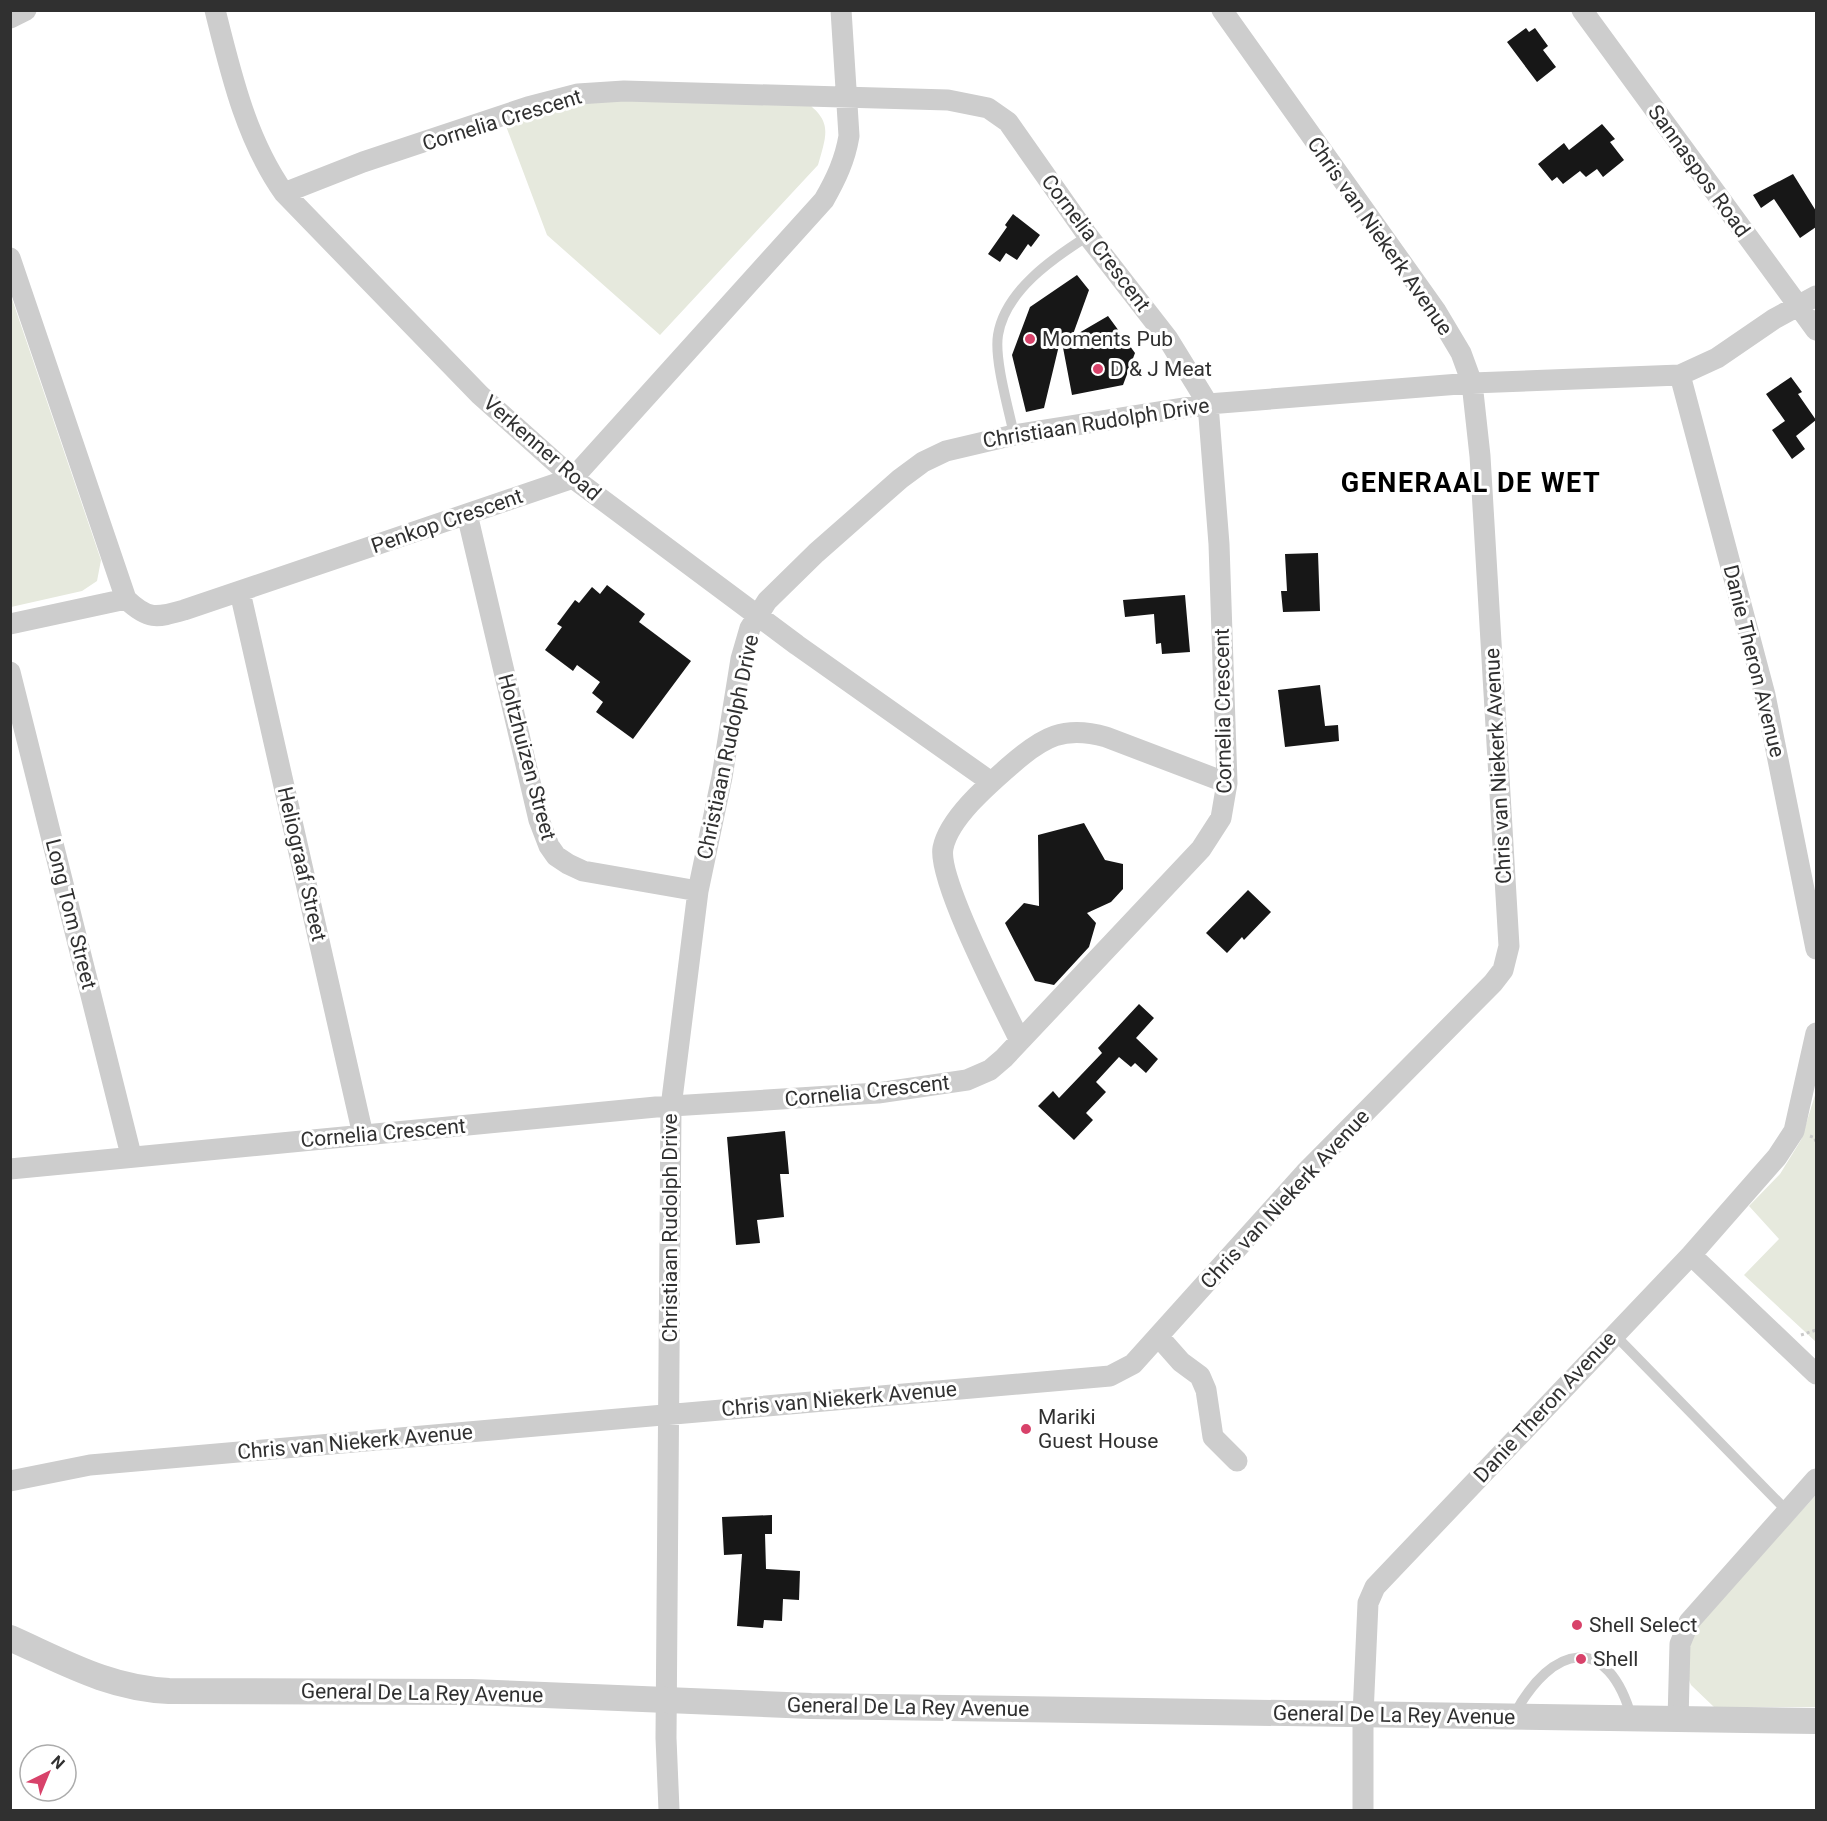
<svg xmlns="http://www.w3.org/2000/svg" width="1827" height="1821" font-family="Roboto,sans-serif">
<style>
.green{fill:#e6e9dd}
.building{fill:#171717}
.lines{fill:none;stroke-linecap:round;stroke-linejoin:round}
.path{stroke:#cacaca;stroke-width:3;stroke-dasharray:3 3;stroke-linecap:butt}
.service{stroke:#cdcdcd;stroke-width:10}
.minor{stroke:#cdcdcd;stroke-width:21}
.tertiary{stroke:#cdcdcd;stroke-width:26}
.poi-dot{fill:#d8426a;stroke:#fff;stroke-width:2}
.labels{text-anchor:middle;stroke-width:6;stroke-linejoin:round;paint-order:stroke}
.street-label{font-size:21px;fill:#303030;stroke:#fff}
.poi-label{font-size:21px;fill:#303030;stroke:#fff;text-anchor:start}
.district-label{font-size:27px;font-weight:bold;letter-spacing:1.5px;fill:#000;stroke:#fff}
</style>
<rect width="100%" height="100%" fill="#fff"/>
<path class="green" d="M593 96 803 100C833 121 827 133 818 165L660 335 547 235 506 126Z
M10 293 101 560 97 581 82 591 11 607Z
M1816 1092V1342L1744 1275 1779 1239 1749 1206 1780 1174 1801 1140Z
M1816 1495V1707H1714L1691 1685 1685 1671 1687 1646 1703 1618Z"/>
<path class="building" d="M1526 28 1529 32 1535 28 1548 46 1543 50 1556 67 1537 82 1507 42Z
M1602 124 1615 139 1610 142 1624 160 1603 177 1597 169 1586 177 1580 171 1563 184 1557 177 1552 181 1538 164 1564 143 1569 150Z
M1793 174 1816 211V227L1800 238 1774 199 1761 208 1753 195Z
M1013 214 1040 235 1031 247 1028 244 1017 260 1006 253 1000 262 988 254 1007 227 1005 225Z
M1077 275 1089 290 1072 337 1108 316 1135 353 1123 385 1072 395 1061 337 1044 408 1026 412 1012 355 1030 307Z
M1791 377 1802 392 1798 394 1816 420 1796 436 1805 449 1792 459 1772 430 1785 421 1766 394Z
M1318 553 1320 611 1283 612 1281 591H1287L1285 554Z
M607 585 645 614 639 622 691 661 633 739 596 712 603 702 592 693 600 682 577 665 573 671 545 650 562 627 557 624 575 600 579 603 592 587 600 594Z
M1185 595 1190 652 1162 654 1161 643 1156 644 1154 614 1125 617 1123 600Z
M1320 685 1325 726 1338 725 1339 741 1285 747 1278 690Z
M1084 823 1105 860 1123 864V889L1111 902 1087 913 1096 923 1089 947 1054 985 1035 981 1005 923 1024 903 1039 906 1038 835Z
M1248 890 1271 912 1244 940 1242 937 1227 953 1206 933Z
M1139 1004 1154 1018 1136 1038 1158 1059 1146 1073 1135 1063 1131 1067 1119 1057 1096 1082 1106 1092 1086 1113 1093 1120 1074 1140 1038 1106 1053 1091 1059 1098 1102 1053 1098 1048Z
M785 1131 789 1174H780L784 1217 757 1220 760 1243 736 1245 727 1137Z
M772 1515V1534H765L766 1569 800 1571 799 1600 783 1599 782 1621 764 1620 763 1628 737 1626 742 1554 724 1555 722 1517Z"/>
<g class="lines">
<path class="path" d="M1810 1136 1815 1138 1816 1143
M1801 1335 1816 1330"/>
<path class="service" d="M1014 435C1009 410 994 360 998 335 1005 291 1053 258 1088 236
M1614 1334 1788 1512
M1514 1715C1552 1644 1608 1631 1632 1719"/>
<path class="minor" d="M215 10C231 74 246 139 284 193L480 395 573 478 797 645 991 782
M1582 10 1816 330
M10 18 26 10
M10 258 126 599C148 620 156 618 184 610L573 478 824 200C836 179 845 160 849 136L841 10
M1680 375 1765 695 1816 949
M467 514 539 820 549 846 556 856 568 864 583 871 698 891
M240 592 363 1135
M10 624 126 599
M10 672 131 1155
M1020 1041C1003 1006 937 879 943 848 949 818 989 784 1012 764 1043 737 1064 725 1106 737L1227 783
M10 1169 656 1107 878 1093 967 1080 990 1070 1004 1058 1201 849 1221 818 1227 783 1219 544 1208 404 1168 339 1088 236 1008 122 988 108 948 100 624 91 578 94 528 107 363 162 284 193
M1691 1255 1816 1374
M1158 1336 1181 1362 1200 1376 1206 1390 1213 1437 1237 1461
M10 1481 90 1465 1110 1376 1133 1364 1305 1173 1493 983 1503 970 1509 946 1480 456 1472 383 1461 353 1436 311 1222 10
M1678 1720 1680 1644 1689 1622 1816 1479
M669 1810 666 1738 671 1107 698 891 722 777 741 659 750 628 767 601 816 553 900 479 923 462 946 451 1014 435 1208 404 1472 383 1680 375 1717 358 1774 319 1816 296
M1363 1810V1715L1368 1603 1375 1587 1691 1255 1777 1157 1794 1131 1816 1033"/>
<path class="tertiary" d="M10 1638C64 1662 108 1688 169 1691L471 1692 811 1706 1816 1721"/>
</g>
<g class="poi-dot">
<circle cx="1030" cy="339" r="6"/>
<circle cx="1098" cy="369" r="6"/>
<circle cx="1026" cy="1429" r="6"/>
<circle cx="1577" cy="1625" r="6"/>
<circle cx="1581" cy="1659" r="6"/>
</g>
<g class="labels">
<g class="street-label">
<text transform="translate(502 120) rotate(-17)" y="7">Cornelia Crescent</text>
<text transform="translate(1699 171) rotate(54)" y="7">Sannaspos Road</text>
<text transform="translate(1380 236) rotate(55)" y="7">Chris van Niekerk Avenue</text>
<text transform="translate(1096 243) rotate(53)" y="7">Cornelia Crescent</text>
<text transform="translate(1096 423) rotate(-9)" y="7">Christiaan Rudolph Drive</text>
<text transform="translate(542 448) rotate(41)" y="7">Verkenner Road</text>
<text transform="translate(447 521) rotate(-19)" y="7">Penkop Crescent</text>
<text transform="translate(1754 661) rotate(76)" y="7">Danie Theron Avenue</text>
<text transform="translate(1223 711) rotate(-91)" y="7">Cornelia Crescent</text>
<text transform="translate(728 747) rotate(-78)" y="7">Christiaan Rudolph Drive</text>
<text transform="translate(527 757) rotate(75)" y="7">Holtzhuizen Street</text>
<text transform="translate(1498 766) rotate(-93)" y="7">Chris van Niekerk Avenue</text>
<text transform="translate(302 864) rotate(77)" y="7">Heliograaf Street</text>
<text transform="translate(71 914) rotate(76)" y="7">Long Tom Street</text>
<text transform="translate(867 1091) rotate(-6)" y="7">Cornelia Crescent</text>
<text transform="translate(383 1133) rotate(-5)" y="7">Cornelia Crescent</text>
<text transform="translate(1285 1199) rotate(-47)" y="7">Chris van Niekerk Avenue</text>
<text transform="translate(670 1228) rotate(-90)" y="7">Christiaan Rudolph Drive</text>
<text transform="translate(839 1399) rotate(-5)" y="7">Chris van Niekerk Avenue</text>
<text transform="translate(1545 1407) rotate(-47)" y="7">Danie Theron Avenue</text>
<text transform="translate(355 1442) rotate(-5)" y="7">Chris van Niekerk Avenue</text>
<text transform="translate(422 1693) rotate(1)" y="7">General De La Rey Avenue</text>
<text transform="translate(908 1707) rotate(1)" y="7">General De La Rey Avenue</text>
<text transform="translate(1394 1715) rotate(1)" y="7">General De La Rey Avenue</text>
</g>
<g class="poi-label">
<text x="1042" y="346">Moments Pub</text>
<text x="1110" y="376">D &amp; J Meat</text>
<text x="1038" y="1424">Mariki<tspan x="1038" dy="24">Guest House</tspan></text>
<text x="1589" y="1632">Shell Select</text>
<text x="1593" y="1666">Shell</text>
</g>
<g class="district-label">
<text x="1471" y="492">GENERAAL DE WET</text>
</g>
</g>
<rect width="1827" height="1821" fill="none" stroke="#303030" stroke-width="24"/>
<g transform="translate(48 1773) rotate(43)"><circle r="28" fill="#ffffff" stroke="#acacac" stroke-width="1.5"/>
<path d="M0-4.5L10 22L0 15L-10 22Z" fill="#d8426a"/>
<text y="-9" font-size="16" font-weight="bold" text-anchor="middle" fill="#303030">N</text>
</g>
</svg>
